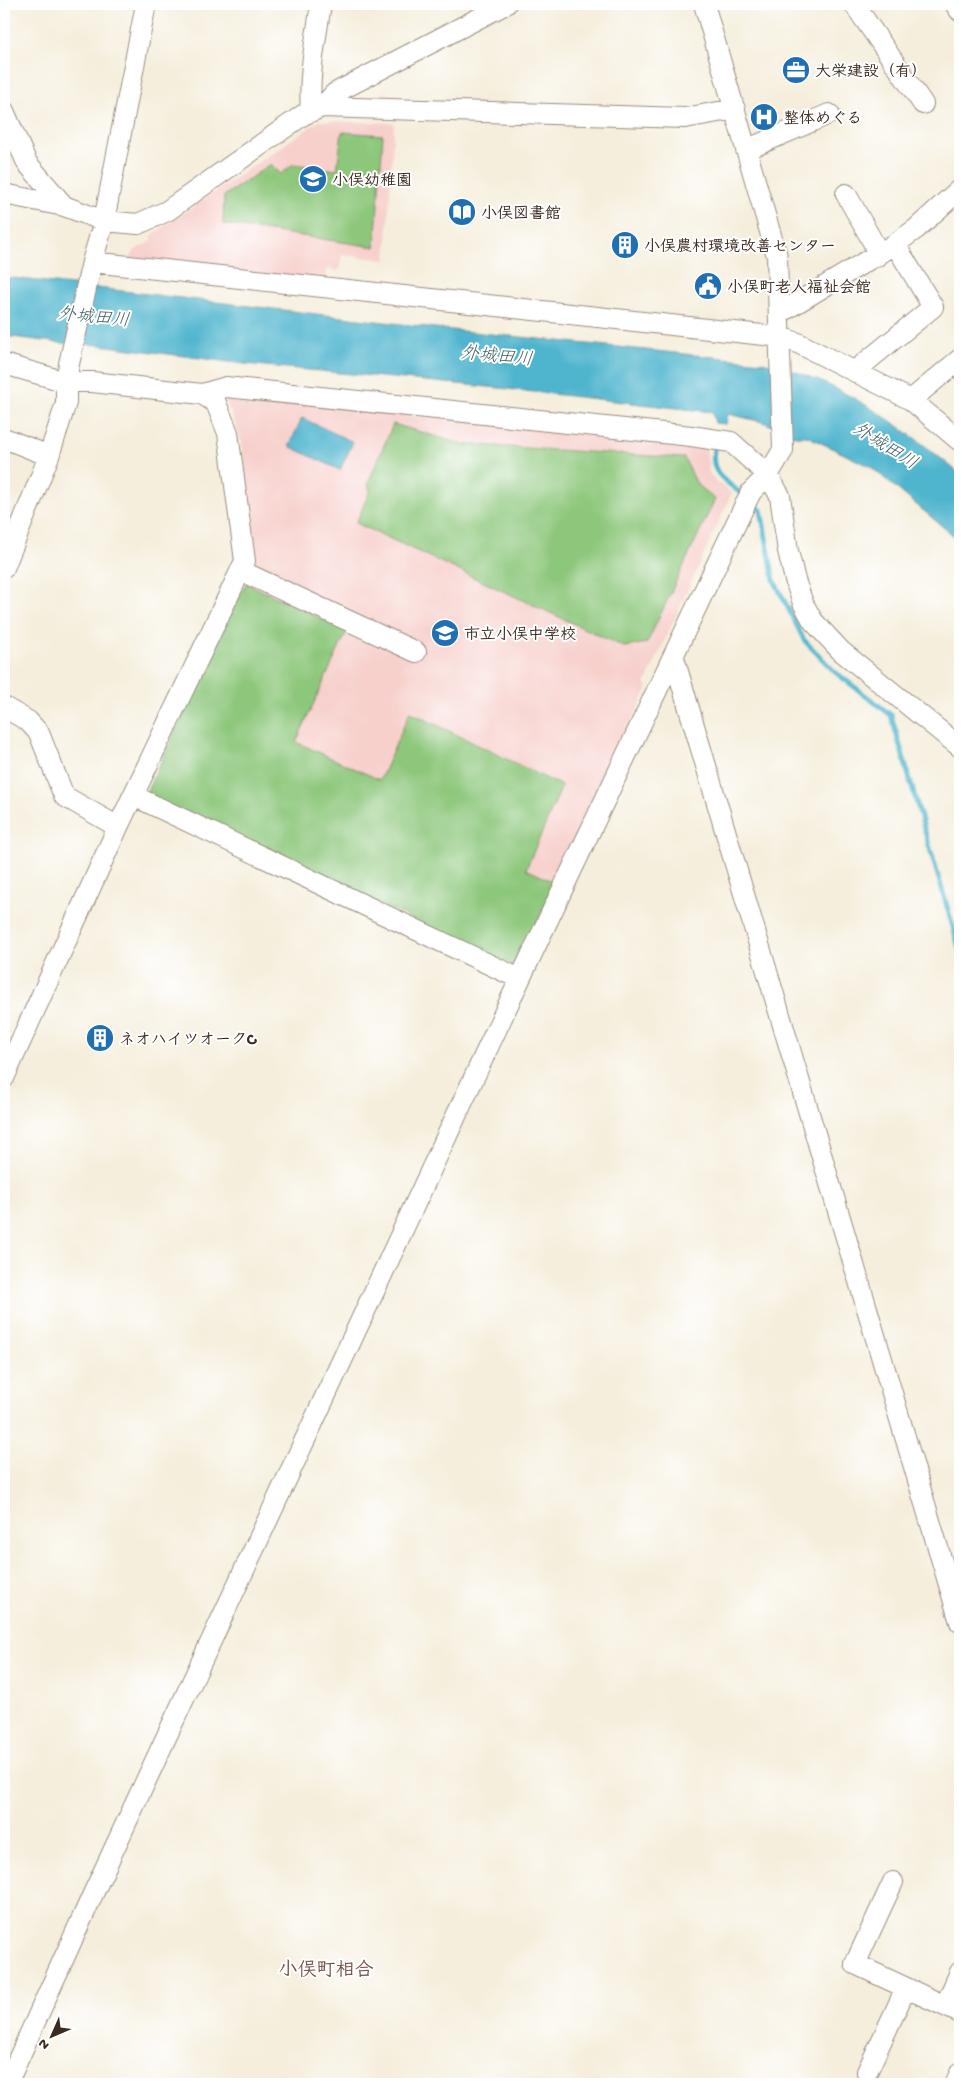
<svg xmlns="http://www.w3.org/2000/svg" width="964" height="2088" font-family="'Gochi Hand','Klee One',sans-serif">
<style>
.built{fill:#f7d0cc}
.green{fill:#8dc77b;stroke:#64784c}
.water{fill:#4fb5ce;stroke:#457076}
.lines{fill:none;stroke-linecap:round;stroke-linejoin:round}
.stream{stroke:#4fb5ce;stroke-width:5}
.minor-casing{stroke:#988c7d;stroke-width:22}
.minor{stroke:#fff;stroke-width:20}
.labels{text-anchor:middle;stroke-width:4;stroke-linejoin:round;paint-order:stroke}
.poi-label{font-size:16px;font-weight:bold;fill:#3b2a1e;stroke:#fff;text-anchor:start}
.water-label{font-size:18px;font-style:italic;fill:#436264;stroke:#fff}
.quarter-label{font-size:19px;font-weight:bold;fill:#7a5348;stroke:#fff}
</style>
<rect width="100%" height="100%" fill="#fff"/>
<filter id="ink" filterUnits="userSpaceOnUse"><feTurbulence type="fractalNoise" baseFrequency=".02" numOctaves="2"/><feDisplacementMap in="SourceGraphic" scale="10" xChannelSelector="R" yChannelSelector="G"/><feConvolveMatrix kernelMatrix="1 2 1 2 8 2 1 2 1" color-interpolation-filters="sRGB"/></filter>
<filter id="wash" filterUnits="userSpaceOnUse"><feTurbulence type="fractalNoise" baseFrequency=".0096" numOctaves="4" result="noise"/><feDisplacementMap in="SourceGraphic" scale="20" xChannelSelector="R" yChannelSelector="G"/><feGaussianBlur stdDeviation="1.12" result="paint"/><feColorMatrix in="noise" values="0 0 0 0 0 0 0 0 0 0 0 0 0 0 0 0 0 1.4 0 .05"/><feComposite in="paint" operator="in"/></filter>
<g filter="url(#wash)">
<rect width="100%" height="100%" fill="#f5eedc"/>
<path class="built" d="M319 121 394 123 386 260 342 255 339 271 327 268 325 282 129 260 135 250 152 241V235Z
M230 395 403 410 404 417 420 416 706 446 709 473 717 482 732 493 645 684 648 687 518 962 145 795 254 567 242 443 226 400Z"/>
<path class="green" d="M342 132 383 135 375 247 223 224 224 196 271 164 281 174 293 164 337 170Z
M393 424 462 444 684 458 697 484 715 499 647 643 624 647 356 523 370 491 368 483Z
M246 583 347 631 296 742 380 780 410 712 562 786 526 869 556 883 518 962 511 965 145 795Z"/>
<path class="water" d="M4 277 452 330 762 362C838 379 901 425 960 474V541L871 467 807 436H795L763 422 728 414 726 424 715 423 712 412 499 388 245 364 100 345 61 343 4 336Z
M302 418 353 442 340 470 289 446Z"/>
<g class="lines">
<path class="stream" d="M715 444C708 474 724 479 744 496
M751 502 761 510 774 580 804 640 835 672 891 715 960 951"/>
</g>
</g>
<g filter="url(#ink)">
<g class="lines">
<defs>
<path id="minor" d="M854 4 923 104
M955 4 960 11
M322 107 335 93 506 4
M311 110C308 75 316 39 321 4
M4 111 27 163 64 206
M746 150 829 114
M4 194 64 206 104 221 138 224 167 211 303 115 322 107 685 118 735 109
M846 194 874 244 876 257
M92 262 781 337 798 343 911 400 960 441
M780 313 895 244 916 229 960 189
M4 364 66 382H92L202 394 216 403 228 433 245 561 118 827 4 1078
M855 371 933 307 895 244
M202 394 226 387 691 436 731 442 768 475 780 496 788 551 795 580 803 603 813 621 841 651 960 747
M911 400 960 359
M4 438 49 456
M4 568 49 456 66 403V382L69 364 92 262 104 221 146 4
M241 571 416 652
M674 658 960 1622
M4 707 28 721 39 733 64 796 118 827
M134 796 520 979
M893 1882 855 1964 960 2013
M945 2006 960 1972
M867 2072 906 1988
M7 2084 93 1894 520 979 751 492 768 475 783 450 777 256 704 4
M955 2084 960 2073"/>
</defs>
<use href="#minor" class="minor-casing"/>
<use href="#minor" class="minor"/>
</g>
</g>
<defs>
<symbol id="office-disc" viewBox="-11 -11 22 22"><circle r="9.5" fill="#1f6fb2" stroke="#fff"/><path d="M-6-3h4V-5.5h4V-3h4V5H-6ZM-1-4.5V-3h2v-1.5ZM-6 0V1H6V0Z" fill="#fff"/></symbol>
<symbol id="hospital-disc" viewBox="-11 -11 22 22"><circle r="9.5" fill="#1f6fb2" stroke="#fff"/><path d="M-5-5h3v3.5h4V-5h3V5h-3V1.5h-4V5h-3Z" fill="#fff"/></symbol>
<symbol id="school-disc" viewBox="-11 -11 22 22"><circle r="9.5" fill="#1f6fb2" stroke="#fff"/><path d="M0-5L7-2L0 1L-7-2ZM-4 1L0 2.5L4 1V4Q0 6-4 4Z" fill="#fff"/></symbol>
<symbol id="library-disc" viewBox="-11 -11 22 22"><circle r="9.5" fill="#1f6fb2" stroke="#fff"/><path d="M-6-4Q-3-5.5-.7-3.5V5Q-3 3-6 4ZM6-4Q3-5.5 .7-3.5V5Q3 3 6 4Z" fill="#fff"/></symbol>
<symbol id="building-disc" viewBox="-11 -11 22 22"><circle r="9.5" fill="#1f6fb2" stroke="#fff"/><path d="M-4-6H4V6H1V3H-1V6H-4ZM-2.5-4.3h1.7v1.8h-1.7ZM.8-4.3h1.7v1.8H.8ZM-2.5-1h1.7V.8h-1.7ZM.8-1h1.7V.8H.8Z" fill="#fff"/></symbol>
<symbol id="civic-disc" viewBox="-11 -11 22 22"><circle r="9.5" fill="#1f6fb2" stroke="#fff"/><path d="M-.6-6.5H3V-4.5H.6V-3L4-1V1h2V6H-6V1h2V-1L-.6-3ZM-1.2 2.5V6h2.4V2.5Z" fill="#fff"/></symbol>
</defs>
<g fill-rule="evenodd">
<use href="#office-disc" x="780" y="54" width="32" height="32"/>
<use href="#hospital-disc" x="748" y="101" width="32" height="32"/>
<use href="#school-disc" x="297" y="163" width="32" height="32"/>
<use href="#library-disc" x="446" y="196" width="32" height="32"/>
<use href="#building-disc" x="609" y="229" width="32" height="32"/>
<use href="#civic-disc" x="692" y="270" width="32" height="32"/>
<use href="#school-disc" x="429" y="617" width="32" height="32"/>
<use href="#building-disc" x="84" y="1022" width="32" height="32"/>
</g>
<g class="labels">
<g class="poi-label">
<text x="815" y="76">大栄建設（有）</text>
<text x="783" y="123">整体めぐる</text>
<text x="332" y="185">小俣幼稚園</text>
<text x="481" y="218">小俣図書館</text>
<text x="644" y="251">小俣農村環境改善センター</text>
<text x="727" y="292">小俣町老人福祉会館</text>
<text x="464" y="639">市立小俣中学校</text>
<text x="119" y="1044">ネオハイツオークC</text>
</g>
<g class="water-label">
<text transform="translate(94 316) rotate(6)" y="6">外城田川</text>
<text transform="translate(497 355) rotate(6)" y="6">外城田川</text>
<text transform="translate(886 445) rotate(32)" y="6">外城田川</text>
</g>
<g class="quarter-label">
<text x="326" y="1975">小俣町相合</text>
</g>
</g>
<rect width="964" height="2088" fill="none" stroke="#fff" stroke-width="20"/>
<g transform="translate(52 2036) rotate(225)" stroke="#ffffff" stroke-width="4" paint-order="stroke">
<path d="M0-4L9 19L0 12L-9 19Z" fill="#3b2a1e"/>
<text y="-8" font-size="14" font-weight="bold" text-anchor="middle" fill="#3b2a1e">N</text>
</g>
</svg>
